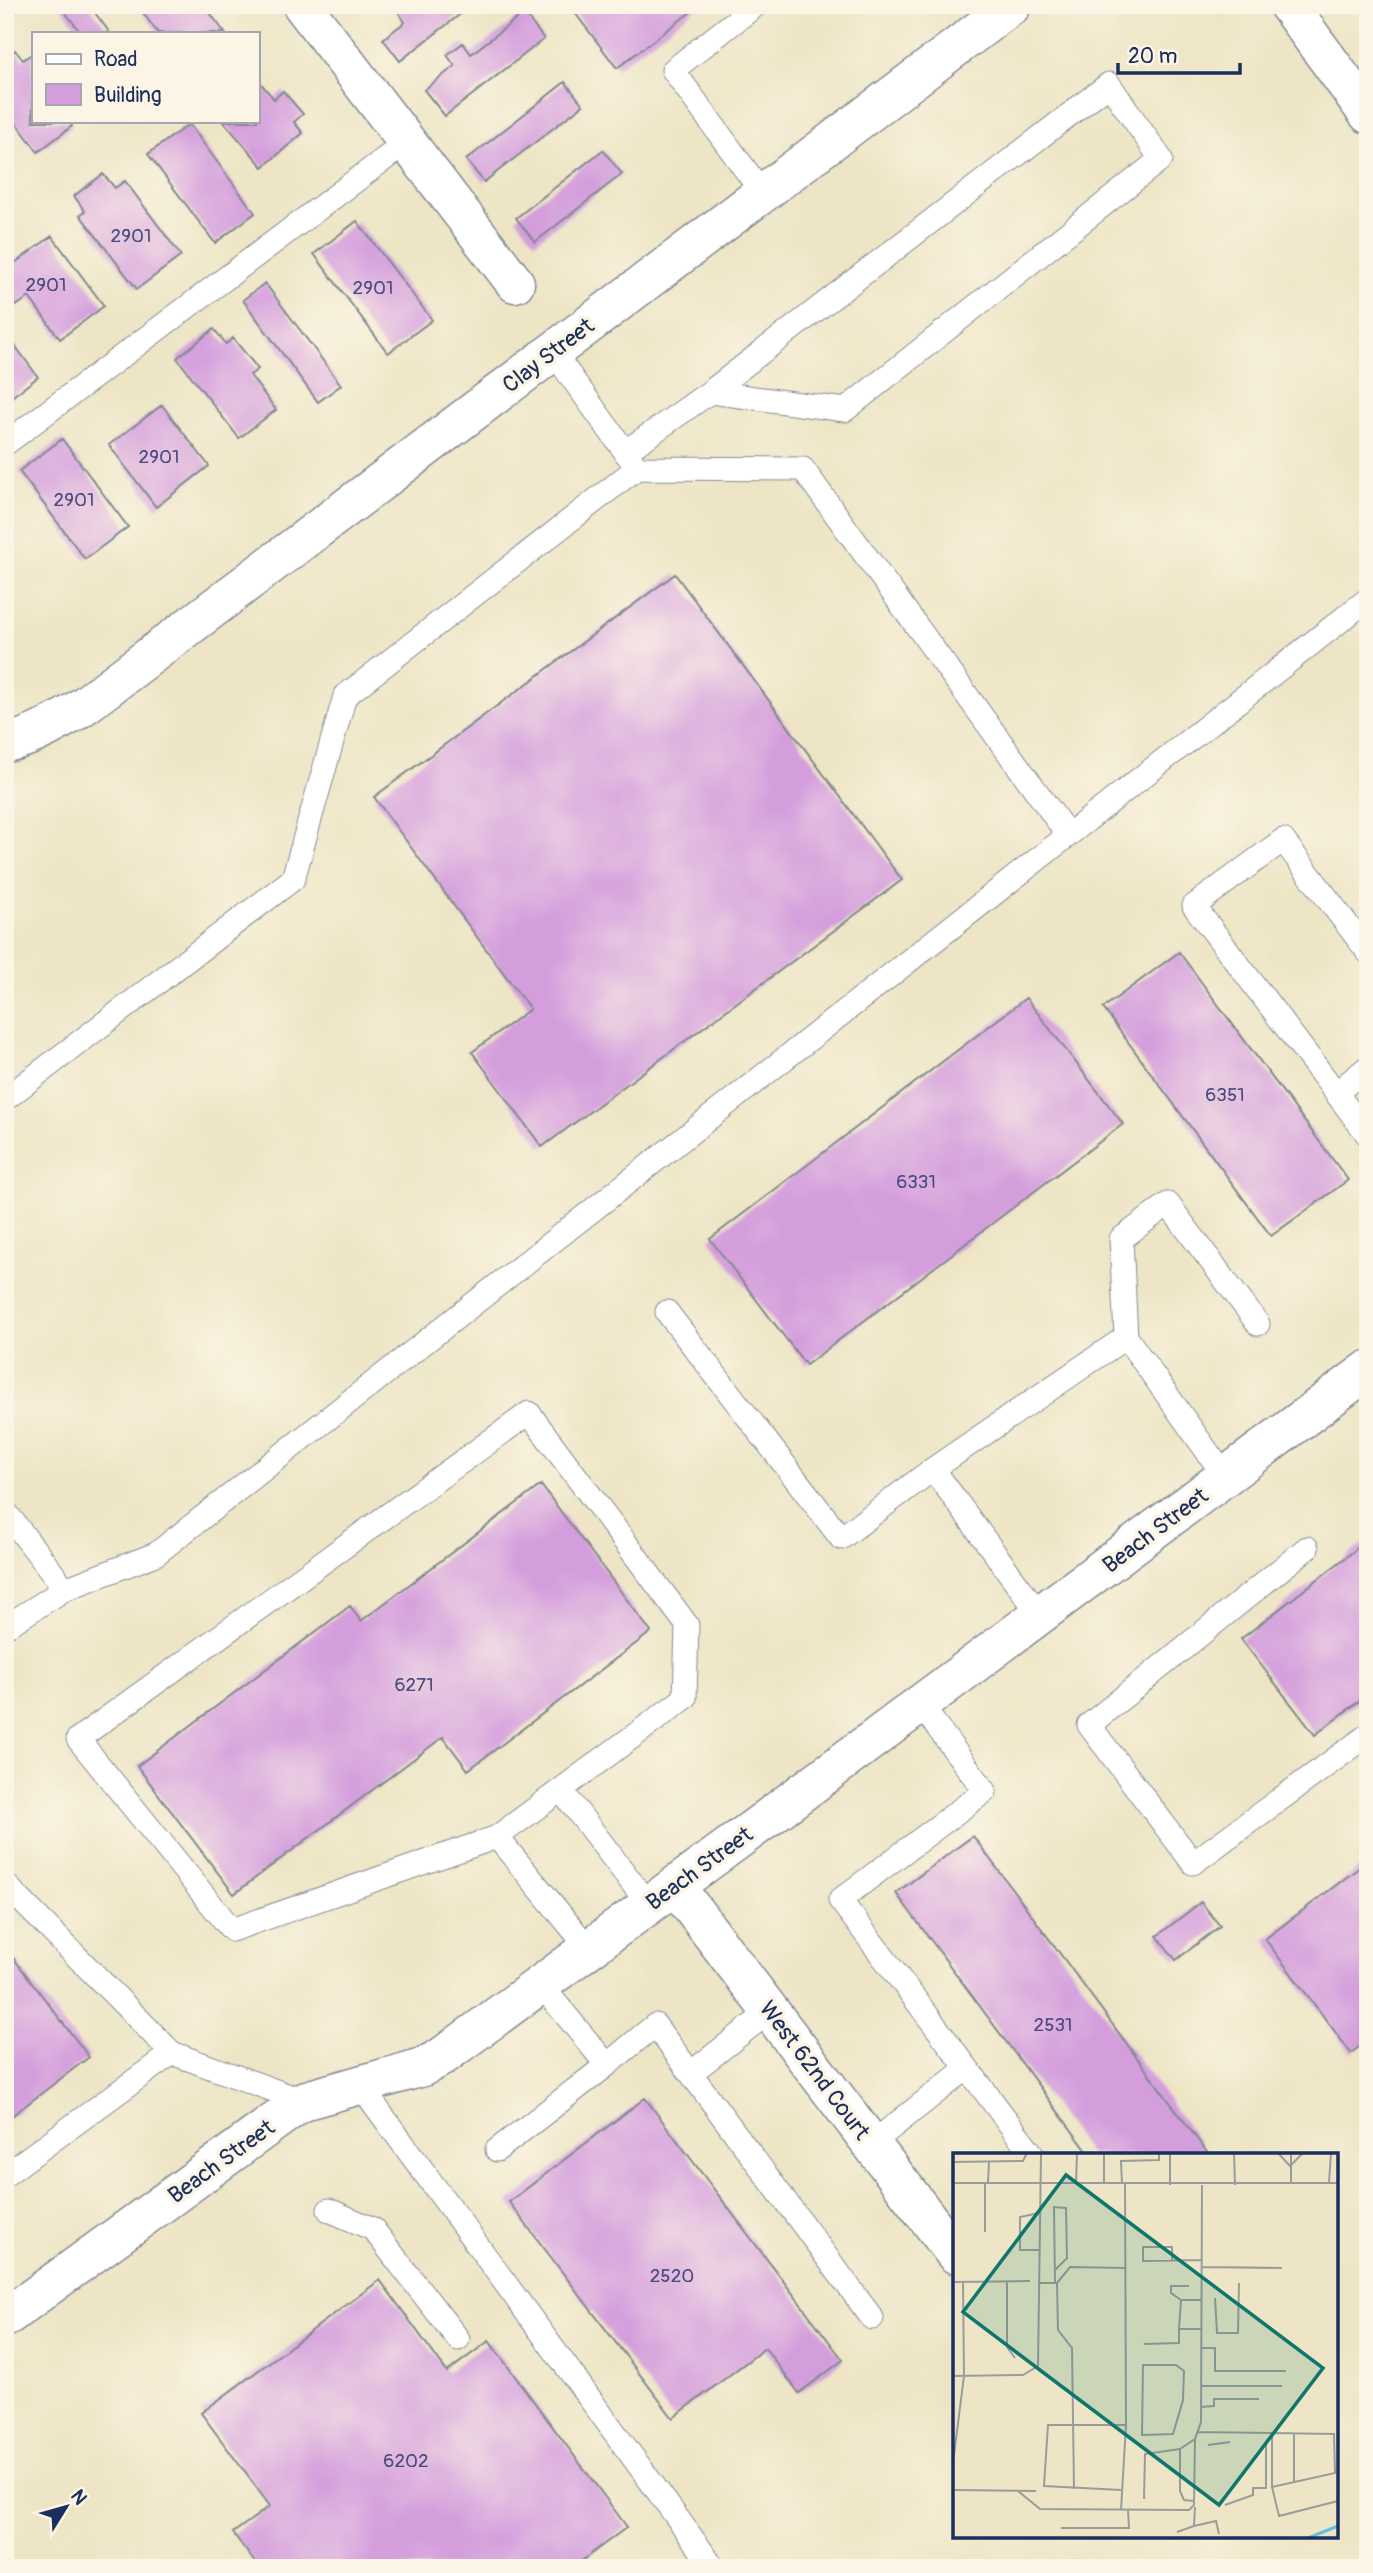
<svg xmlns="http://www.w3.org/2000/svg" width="1373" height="2573" font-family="Pangolin,sans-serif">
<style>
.building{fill:#d49edd}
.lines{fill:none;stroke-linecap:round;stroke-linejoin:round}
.lane-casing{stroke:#848a92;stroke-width:25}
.street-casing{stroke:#848a92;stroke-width:41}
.secondary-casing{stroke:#848a92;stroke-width:41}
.lane{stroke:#fff;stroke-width:23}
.street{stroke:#fff;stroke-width:38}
.secondary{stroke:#fff;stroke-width:38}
.labels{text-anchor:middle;stroke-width:7;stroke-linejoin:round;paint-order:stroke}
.number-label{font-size:19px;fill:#494b7e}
.street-label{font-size:23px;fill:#1b2f5e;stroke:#fcf5e5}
.inset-river{fill:none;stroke:#64c0e2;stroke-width:3.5}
.inset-road{fill:none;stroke:#999c9c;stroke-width:2}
.view{fill:#0f766e;fill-opacity:0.15;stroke:#0f766e;stroke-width:3.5}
.inset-edge{fill:none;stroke:#1b2f5e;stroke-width:3.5}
</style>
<rect width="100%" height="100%" fill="#fcf5e5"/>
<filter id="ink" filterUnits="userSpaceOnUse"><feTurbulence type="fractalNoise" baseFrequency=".0143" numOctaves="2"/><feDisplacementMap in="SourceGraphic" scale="14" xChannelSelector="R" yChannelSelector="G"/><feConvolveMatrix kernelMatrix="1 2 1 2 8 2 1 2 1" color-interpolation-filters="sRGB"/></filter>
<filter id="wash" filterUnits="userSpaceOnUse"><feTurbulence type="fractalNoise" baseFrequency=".00686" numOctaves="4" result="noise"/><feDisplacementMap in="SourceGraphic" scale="28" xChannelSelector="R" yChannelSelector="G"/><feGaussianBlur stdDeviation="1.57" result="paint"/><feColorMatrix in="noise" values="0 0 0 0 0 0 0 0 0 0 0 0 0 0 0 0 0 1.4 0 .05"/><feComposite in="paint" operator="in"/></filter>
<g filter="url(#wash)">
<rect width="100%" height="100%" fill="#ede5c5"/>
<g id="blocks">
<path class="building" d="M66 5H89L110 33H81L62 8Z
M137 5H204L225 33H158Z
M403 5H472L400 61 383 39 405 22 397 10Z
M569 5H700L617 68Z
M524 13 544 39 445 116 424 90 455 66 447 55 463 43 471 54Z
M15 50 23 60 33 53V121H69L72 126 38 152 5 108V57Z
M257 79 274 99 283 91 303 114 294 122 303 133 263 167 223 121H257Z
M565 82 583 105 484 182 466 160Z
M189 124 255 213 215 243 148 154Z
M603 150 622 174 535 242 516 218Z
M103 174 115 188 125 181 181 256 137 289 80 215 85 211 74 196Z
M357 221 432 320 388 353 314 254Z
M52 236 104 306 60 339 29 297 16 306 5 291V278L11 273 8 268Z
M265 283 341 385 318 402 243 300Z
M214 329 226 344 233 338 258 369 250 375 276 410 239 438 177 358Z
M5 332 38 377 5 402Z
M162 405 209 466 156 507 109 445Z
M62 439 128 527 85 559 19 471Z
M675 574 902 880 542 1147 472 1052 530 1009 374 797Z
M1179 952 1348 1180 1271 1236 1103 1008Z
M1026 998 1123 1124 806 1365 710 1239Z
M541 1485 651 1632 468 1770 443 1737 234 1894 137 1766 350 1606 361 1621Z
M1368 1540V1694L1315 1735 1241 1639Z
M973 1836 1209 2155H1090L896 1893Z
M1368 1861V2040L1351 2053 1265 1939Z
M1201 1902 1220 1926 1176 1960 1157 1936Z
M8 1951 89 2057 5 2121V1953Z
M645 2098 843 2360 799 2393 765 2348 673 2418 509 2202Z
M380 2280 447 2372 489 2341 627 2527 572 2568H259L233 2533 270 2506 201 2413Z"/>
</g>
</g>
<g filter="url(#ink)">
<use href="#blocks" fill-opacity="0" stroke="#848a92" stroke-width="2"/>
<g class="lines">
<defs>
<path id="lane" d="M756 5 673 70 763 194
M5 444 407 142
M625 452 710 392 1109 84 1161 159 845 410 710 392
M637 468 803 469 1068 835
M1368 952 1283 840 1194 906 1368 1135
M1336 1093 1368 1067
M5 1099 293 879 345 696 637 468 553 352
M667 1312 841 1538 933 1469
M1126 1337 1121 1239 1168 1204 1258 1324
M529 1413 687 1625 685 1698 497 1837 232 1930 78 1739Z
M5 1511 65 1589 5 1627
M1307 1548 1089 1725 1193 1863 1368 1735
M65 1589 156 1554 1368 599
M1040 1615 933 1469 1126 1337 1226 1478
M920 1704 985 1791 840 1900 1033 2155
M561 1790 649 1905
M497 1837 589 1949
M5 1884 172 2053
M541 1985 607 2065 655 2025 872 2318
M691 2073 770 2011
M360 2085 714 2568
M871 2144 967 2068
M497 2150 607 2065
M5 2175 172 2053 303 2101
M329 2210 373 2229 458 2339"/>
<path id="street" d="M302 5 515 283
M5 743C33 738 61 721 85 705L1012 5
M675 1886 955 2254
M5 2318 303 2101 423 2067 440 2058 765 1820 1368 1370"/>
<path id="secondary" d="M1288 5 1368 114"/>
</defs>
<use href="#lane" class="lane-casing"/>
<use href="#street" class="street-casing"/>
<use href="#secondary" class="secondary-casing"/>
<use href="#lane" class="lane"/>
<use href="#street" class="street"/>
<use href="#secondary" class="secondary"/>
</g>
</g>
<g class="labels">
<g class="number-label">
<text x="131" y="242">2901</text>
<text x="46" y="291">2901</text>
<text x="373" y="294">2901</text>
<text x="159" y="463">2901</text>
<text x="74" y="506">2901</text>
<text x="1225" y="1101">6351</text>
<text x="916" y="1188">6331</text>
<text x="414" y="1691">6271</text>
<text x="1053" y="2031">2531</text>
<text x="672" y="2282">2520</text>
<text x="406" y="2467">6202</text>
</g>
<g class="street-label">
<text transform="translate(548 355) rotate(-37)" y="8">Clay Street</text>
<text transform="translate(1155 1530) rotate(-37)" y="8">Beach Street</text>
<text transform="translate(699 1868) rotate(-36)" y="8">Beach Street</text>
<text transform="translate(815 2070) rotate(53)" y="8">West 62nd Court</text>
<text transform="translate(221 2161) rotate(-36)" y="8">Beach Street</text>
</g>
</g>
<g transform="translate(953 2153)">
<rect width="385" height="385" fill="#ede5c5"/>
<path class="inset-river" d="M355 385 385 373"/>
<path class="inset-road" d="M217 0V32M281 0 282 32M325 0 337 13 350 0M0 9 70 8 74 0M0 30H385M32 30V79M35 30 36 9M376 30 378 0M123 31 124 0M151 31V0M169 31 168 8 206 7V0M172 31 173 272M338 31V0M86 60 67 64V97H86M219 107V94H190V108L249 107M249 114 329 115M0 129 77 128M54 129V194L62 205M86 130H104L105 177 119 195 121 336M102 130 101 54 113 55 114 105 102 117M104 130 117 114 173 115M262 145 264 180H285L286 130M228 147 218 140V133H236M249 176H226L228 147H249M191 191 226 190V176M249 195H262V218H333M190 212H223L231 218 230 247 220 281 189 282ZM0 223 70 222 85 213 88 0M249 233H329M248 254 261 253V246H306M245 279 319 280 381 281 382 320 319 334V280M255 292 277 289M0 310 11 223 10 129M341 329V281M319 334 326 363 385 348M0 337 83 338M65 338 87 356 236 357 241 352 242 286 248 269 249 32M191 346 192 301 227 296M241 348 231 347 227 338V296L242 286M272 352 300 342V335H313V290M168 357 173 272H95L91 333 168 337M241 373 263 368 266 381M108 375H176L175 357M224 379 241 373 242 354"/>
<path class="view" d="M113 22 370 215 266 352 10 159Z"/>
<rect width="385" height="385" class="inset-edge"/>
</g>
<rect width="1373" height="2573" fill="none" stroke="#fcf5e5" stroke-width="28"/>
<rect x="32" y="32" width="228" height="91" fill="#fcf5e5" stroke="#a2a6af" stroke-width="2"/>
<rect x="46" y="54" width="35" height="10" fill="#ffffff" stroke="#a2a6af" stroke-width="2"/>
<text x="94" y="66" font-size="21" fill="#1b2f5e">Road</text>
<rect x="46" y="84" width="35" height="21" fill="#d49edd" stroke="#a2a6af" stroke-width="2"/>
<text x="94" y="102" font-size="21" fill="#1b2f5e">Building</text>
<g transform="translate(66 2507) rotate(53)" stroke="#fcf5e5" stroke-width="5" paint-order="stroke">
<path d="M0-5L12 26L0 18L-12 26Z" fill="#1b2f5e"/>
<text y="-10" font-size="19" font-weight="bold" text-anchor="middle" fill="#1b2f5e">N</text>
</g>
<path d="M1118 63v10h122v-10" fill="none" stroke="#1b2f5e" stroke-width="3.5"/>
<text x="1128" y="63" font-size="21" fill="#1b2f5e" stroke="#fcf5e5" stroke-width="5" paint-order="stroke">20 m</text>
</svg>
